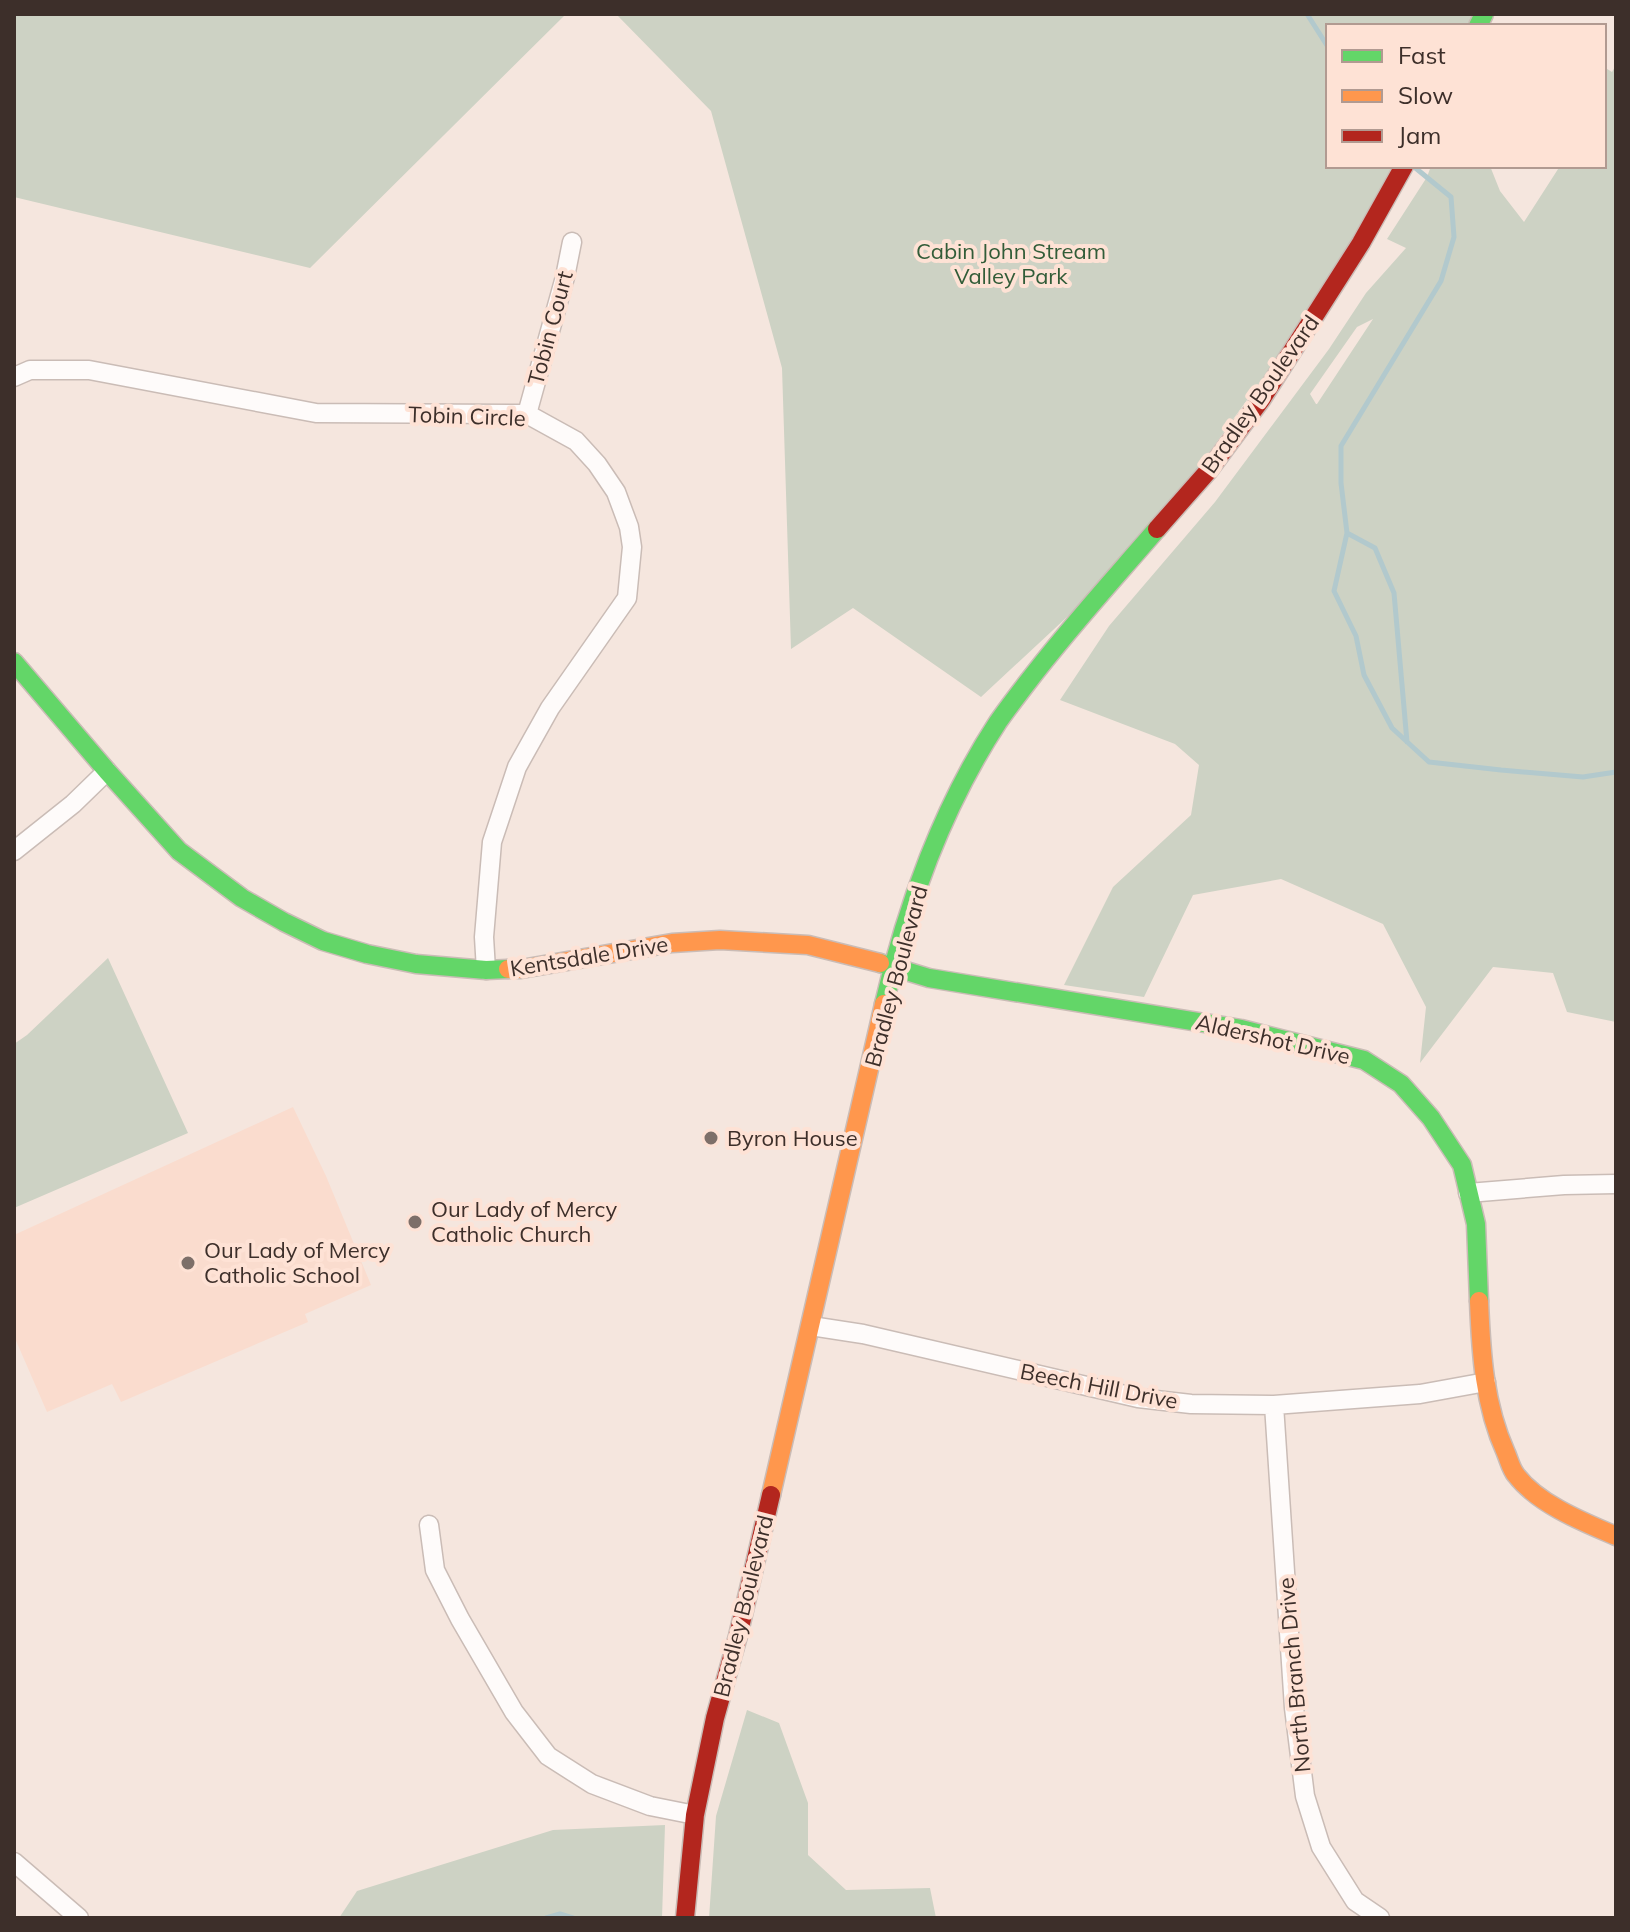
<svg xmlns="http://www.w3.org/2000/svg" width="1630" height="1932" font-family="Mulish,sans-serif">
<style>
.built{fill:#fadcce}
.green{fill:#cdd2c4;fill-rule:evenodd}
.lines{fill:none;stroke-linecap:round;stroke-linejoin:round}
.stream{stroke:#b2c9cd;stroke-width:5}
.street-casing{stroke:#cabcb6;stroke-width:21}
.fast-casing{stroke:#cabcb6;stroke-width:21}
.slow-casing{stroke:#cabcb6;stroke-width:21}
.jam-casing{stroke:#cabcb6;stroke-width:21}
.street{stroke:#fefbfa;stroke-width:18}
.fast{stroke:#63d668;stroke-width:18}
.slow{stroke:#ff974d;stroke-width:18}
.jam{stroke:#b3261e;stroke-width:18}
.poi-dot{fill:#7d6f69;stroke:#fee2d5;stroke-width:3}
.labels{text-anchor:middle;stroke-width:8;stroke-linejoin:round;paint-order:stroke}
.park-label{font-size:22px;fill:#325c38;stroke:#fee2d5}
.street-label{font-size:22px;fill:#3d2f2a;stroke:#fee2d5}
.poi-label{font-size:22px;fill:#3d2f2a;stroke:#fee2d5;text-anchor:start}
</style>
<rect width="100%" height="100%" fill="#f5e6de"/>
<path class="built" d="M293 1107 326 1176 371 1285 305 1314 308 1322 121 1402 112 1384 47 1412 14 1336V1235Z"/>
<path class="green" d="M14 14H566L310 268 14 197Z
M616 14H1475L1469 26H1328V166H1404L1360 243 1139 550 981 697 853 608 791 649 782 368 711 111Z
M1616 65V1022L1567 1012 1553 973 1493 967 1420 1063 1426 1007 1383 924 1281 879 1193 895 1144 997 1064 985 1113 887 1191 815 1199 765 1175 744 1060 700 1109 626 1215 502 1329 349 1366 293 1406 248 1387 239 1427 177 1431 166H1490L1500 191 1524 222 1560 166H1604V67L1612 72ZM1373 319 1317 404H1316L1310 394 1357 327Z
M108 958 188 1133 14 1208V1044L27 1035Z
M747 1710 779 1723 808 1803V1855L846 1890 930 1888 936 1918H709L716 1816Z
M665 1825 662 1918H339L357 1891 553 1830Z"/>
<g class="lines">
<path class="stream" d="M1307 14 1328 47
M1413 166 1451 197 1454 237 1441 281 1341 446V483L1347 533 1334 591 1356 636 1364 675 1392 728 1429 762 1501 770 1583 777 1616 772
M1347 533 1375 548 1394 593 1407 742
M546 1918 560 1914 573 1918"/>
<defs>
<path id="street" d="M14 377 30 370H89L316 413 527 414 576 441 597 464 616 492 629 527 632 547 627 598 550 708 517 767 492 842 484 937 486 970
M527 414 565 277 572 242
M14 851 73 804 107 771
M1468 1193 1564 1185 1616 1184
M811 1326 863 1334 1138 1398 1191 1404 1274 1405 1420 1394 1486 1382
M1274 1405 1294 1708 1305 1796 1321 1847 1355 1901 1380 1918
M429 1525 435 1570 460 1619 514 1712 548 1756 592 1784 650 1806 695 1815
M14 1862 79 1918"/>
<path id="fast" d="M1478 26 1484 14
M14 662 107 771 179 851 242 898 284 922 323 941 367 954 416 964 486 970 508 969
M880 963 929 978 1241 1029 1364 1060 1401 1084 1431 1118 1462 1165 1476 1224 1479 1301
M884 1004C906 907 943 806 998 722 1007 709 1017 696 1027 683 1068 629 1113 580 1157 529"/>
<path id="slow" d="M508 969H521L672 943 720 940 808 945 880 963
M1479 1301C1481 1352 1484 1405 1506 1453 1509 1460 1511 1469 1516 1475 1538 1504 1583 1522 1616 1536
M771 1495 884 1004"/>
<path id="jam" d="M1157 529 1209 470 1261 400 1361 243 1404 166
M685 1918 695 1815 715 1718 738 1636 771 1495"/>
</defs>
<use href="#street" class="street-casing"/>
<use href="#fast" class="fast-casing"/>
<use href="#slow" class="slow-casing"/>
<use href="#jam" class="jam-casing"/>
<use href="#street" class="street"/>
<use href="#fast" class="fast"/>
<use href="#slow" class="slow"/>
<use href="#jam" class="jam"/>
</g>
<g class="poi-dot">
<circle cx="711" cy="1138" r="8"/>
<circle cx="415" cy="1222" r="8"/>
<circle cx="188" cy="1263" r="8"/>
</g>
<g class="labels">
<g class="park-label">
<text x="1011" y="259">Cabin John Stream<tspan x="1011" dy="25">Valley Park</tspan></text>
</g>
<g class="street-label">
<text transform="translate(550 328) rotate(-75)" y="8">Tobin Court</text>
<text transform="translate(1260 394) rotate(-55)" y="8">Bradley Boulevard</text>
<text transform="translate(467 416) rotate(2)" y="8">Tobin Circle</text>
<text transform="translate(589 956) rotate(-9)" y="8">Kentsdale Drive</text>
<text transform="translate(896 976) rotate(-75)" y="8">Bradley Boulevard</text>
<text transform="translate(1273 1039) rotate(13)" y="8">Aldershot Drive</text>
<text transform="translate(1099 1386) rotate(11)" y="8">Beech Hill Drive</text>
<text transform="translate(743 1606) rotate(-76)" y="8">Bradley Boulevard</text>
<text transform="translate(1294 1675) rotate(-95)" y="8">North Branch Drive</text>
</g>
<g class="poi-label">
<text x="727" y="1146">Byron House</text>
<text x="431" y="1217">Our Lady of Mercy<tspan x="431" dy="25">Catholic Church</tspan></text>
<text x="204" y="1258">Our Lady of Mercy<tspan x="204" dy="25">Catholic School</tspan></text>
</g>
</g>
<rect width="1630" height="1932" fill="none" stroke="#3d2f2a" stroke-width="32"/>
<rect x="1326" y="24" width="280" height="144" fill="#fee2d5" stroke="#b19a91" stroke-width="2"/>
<rect x="1342" y="50" width="40" height="12" fill="#63d668" stroke="#b19a91" stroke-width="2"/>
<text x="1398" y="64" font-size="24" fill="#3d2f2a">Fast</text>
<rect x="1342" y="90" width="40" height="12" fill="#ff974d" stroke="#b19a91" stroke-width="2"/>
<text x="1398" y="104" font-size="24" fill="#3d2f2a">Slow</text>
<rect x="1342" y="130" width="40" height="12" fill="#b3261e" stroke="#b19a91" stroke-width="2"/>
<text x="1398" y="144" font-size="24" fill="#3d2f2a">Jam</text>
</svg>
